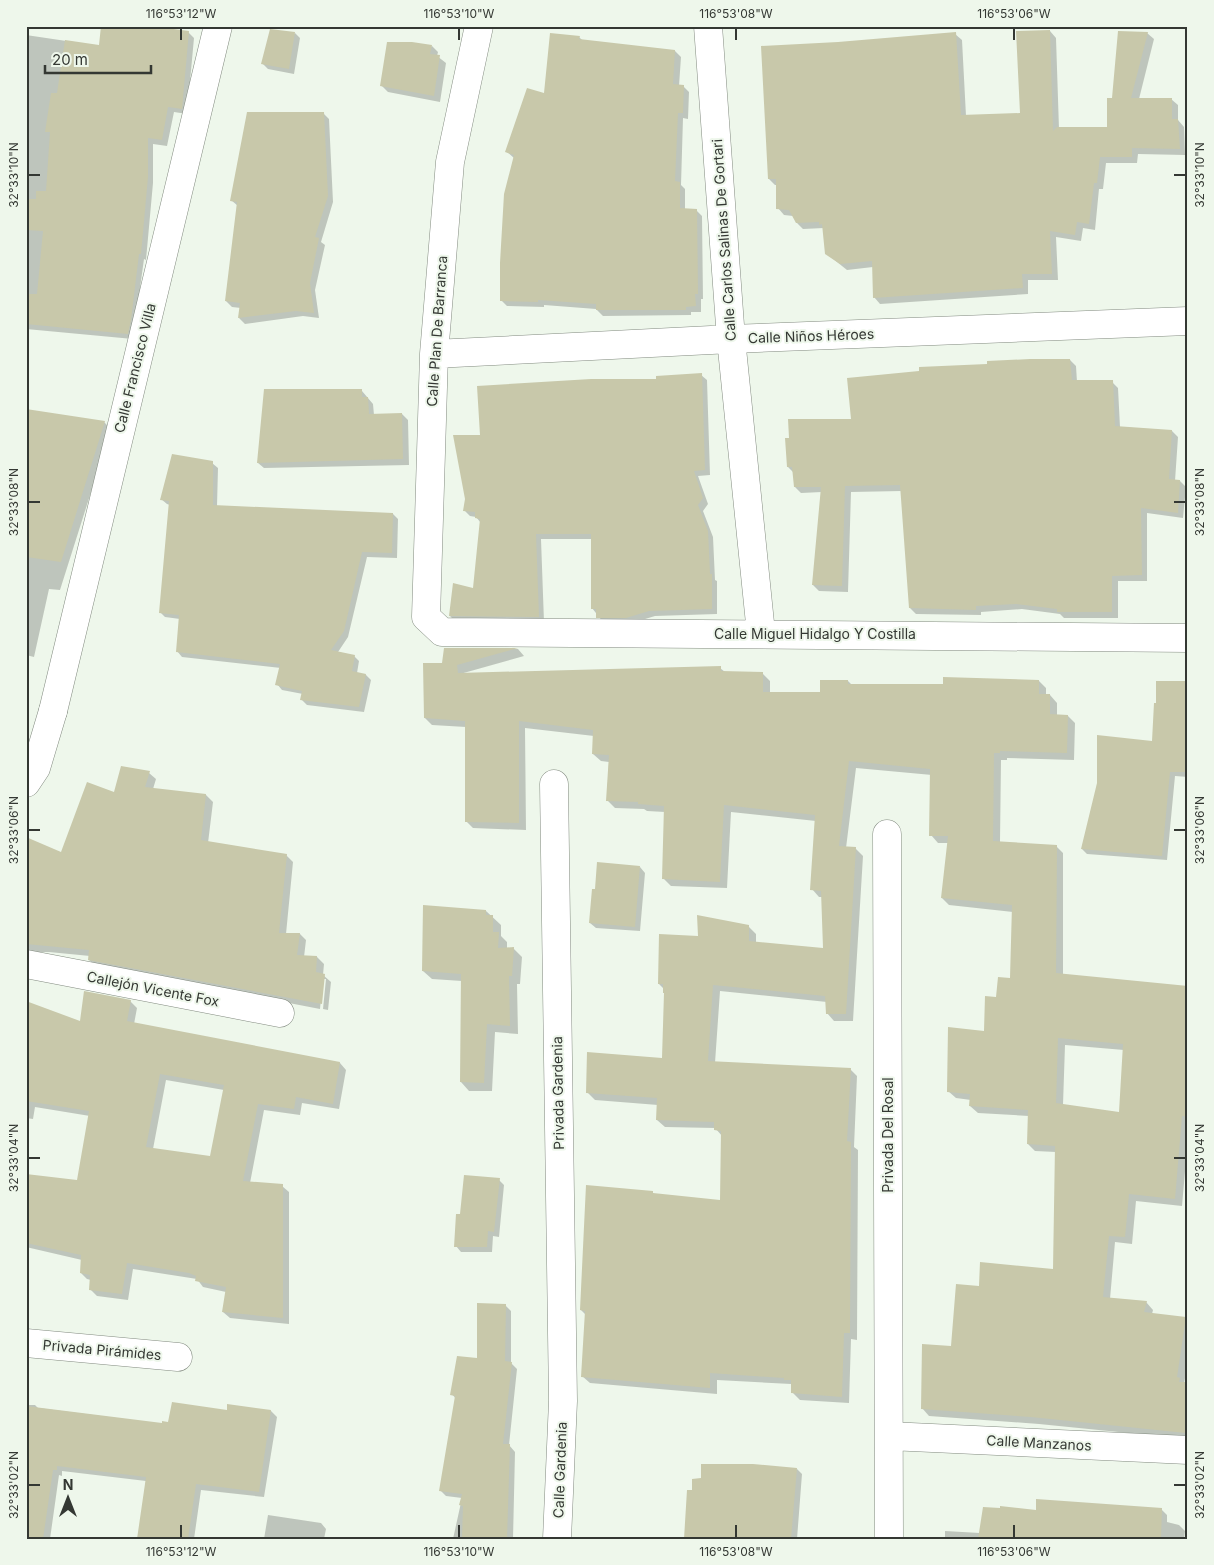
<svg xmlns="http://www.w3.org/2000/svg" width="1214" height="1565" font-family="Inter,sans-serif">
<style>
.shadow{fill:#0003;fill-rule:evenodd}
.building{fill:#c8c8aa;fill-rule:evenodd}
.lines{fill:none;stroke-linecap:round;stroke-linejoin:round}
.minor-casing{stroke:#838b80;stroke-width:29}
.secondary-casing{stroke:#838b80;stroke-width:29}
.minor{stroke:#fff;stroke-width:28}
.secondary{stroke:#fff;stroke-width:28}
.ticks{fill:none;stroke:#343833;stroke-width:2}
.labels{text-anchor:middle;stroke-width:4;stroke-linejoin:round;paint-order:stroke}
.street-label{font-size:14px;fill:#343833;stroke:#eef7eb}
.neatline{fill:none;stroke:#343833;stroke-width:2}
.ticks-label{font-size:12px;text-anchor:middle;fill:#343833}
</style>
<rect width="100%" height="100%" fill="#eef7eb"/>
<path class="shadow" d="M1050 31 1056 38 1059 129H1108L1113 99 1147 33 1154 39 1139 99H1171L1178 105V120L1184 127 1185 155 1138 154 1137 163H1106L1103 189H1099L1095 230 1083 228 1081 241 1056 237 1058 280H1028V294L880 304 874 297 873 267 847 270 827 254 824 228 803 229 797 223 793 216 784 215 778 208V185H775L769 179 838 44 955 34 962 40 966 116 1021 114Z
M188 32 194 38 187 114 174 112 167 146 153 144V183L146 260 144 259 133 339 26 329V35L100 46Z
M295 33 300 38 294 74 268 69 262 63Z
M579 37 583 41 675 51 681 57 679 86H683L689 92 688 119 683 118 681 185 685 189V209L696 210 702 216 703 299H701V312H691V315L603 316 596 309 544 305V307L507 306 501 300 514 158 507 152 545 94Z
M432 46 438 52 437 56 446 63 440 102 388 92 382 86Z
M323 113 329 119 333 202 321 242 325 245 315 290 319 318 303 316 245 324 239 318 241 308 232 307 226 301 238 206 231 200Z
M1070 360 1076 366 1077 382H1112L1118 388 1120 427 1172 431 1178 437 1175 481H1180L1186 487 1183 518 1147 513V581H1118V618H1064L1060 614 1022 609 981 612V615L916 614 910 608 902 491 851 492 848 592 819 591 813 585 822 492 801 493 795 487 794 473 788 467 853 420Z
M701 375 707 380 710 475 698 476 708 504 703 511 713 537 715 580 717 581V614L655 616 632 623 603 622 592 608V539H541L544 622 455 621 450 616 474 590 481 523 476 517 470 516 465 511 481 437 657 380Z
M362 391 373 404 374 415 402 414 408 420 409 465 264 468 258 463Z
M26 410 104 422 111 429 60 590 49 589 34 657 26 655Z
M212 463 218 468 217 506 393 514 398 519 397 558 367 557 348 637 338 652 354 656 359 661 357 673 366 675 371 680 364 712 307 705 302 700 303 694 282 690 277 684 281 668 182 657 177 651 180 619 165 617 160 612 170 505 167 504 161 499Z
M445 649H518L524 656 460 674 720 668 725 672 763 674 770 681V694H821L848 681 852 685H944L1039 681 1046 688V695H1050L1057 703V716H1068L1075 723 1074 760 1007 758V760H1001L1000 843 1056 846 1063 853V975L1188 987V1137L1182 1206 1136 1201 1132 1244 1115 1242 1110 1299 1146 1302 1153 1310 1152 1314 1186 1318 1188 1320V1361L1184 1384 1188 1385V1439L1039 1424 929 1416 922 1408 953 1348 980 1288 1054 1271 1056 1152 1035 1151 1028 1144 1029 1116 978 1113 970 1106 971 1100 956 1098 948 1091 985 1032 997 998 1012 979 1013 912 949 905 942 898 948 843H938L931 835 932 775 856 768 846 848H855L863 856 853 1021H834L827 1013V1002L720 991 715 1063 850 1069 857 1076 854 1147 858 1150 857 1340 851 1339 849 1403 800 1400 793 1393V1386L791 1384 717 1380V1394L590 1383 582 1376 586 1315 581 1310 652 1192 655 1195 722 1201 723 1137 715 1128 665 1127 657 1120 658 1105 595 1100 587 1092 663 1059 665 994 664 989 659 984 699 937 749 927 756 934V943L825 949 823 897H819L812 889 816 821 731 812 727 888 671 886 664 879 665 812 647 811 644 809 615 808 607 800 609 762 601 761 593 754 594 736 525 728 526 830 473 828 466 821V727L432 725 425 718 443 665ZM1065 1045 1124 1050 1121 1113 1063 1105Z
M1188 682V777L1175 776 1167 860 1087 854 1082 849 1153 742Z
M149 773 156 779 153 789 206 795 213 802 208 843 286 855 293 862 286 934H300L306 940 304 957H317L324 964 323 975 331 982 328 1010 323 1009 326 979H323L320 1009 96 966 89 960 90 956 49 952H26V851L62 854 115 794Z
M640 867 645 873 640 931 596 928 590 923Z
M486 911 501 925V936L507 942V949L513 948 522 957 520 984H517L518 1034 495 1032 492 1091H469L461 1082 462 981 432 979 423 971Z
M130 1001 137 1008 134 1024 340 1063 346 1070 339 1109 302 1103 300 1115 264 1110 250 1183 282 1186 289 1192V1324L230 1318 223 1312 226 1292 203 1287 197 1279 133 1269 128 1300 97 1296 90 1289 91 1280 87 1279 81 1273 82 1260 26 1247V1175L78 1181 90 1116 35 1107 33 1119 26 1118V1003L81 1023ZM166 1080 224 1090 211 1158 153 1149Z
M499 1180 504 1185 499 1237 493 1236 492 1252H461L456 1246 461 1215Z
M505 1305 511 1311V1363L517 1369 509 1445 515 1452 513 1539H453L462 1498 446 1496 440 1490 456 1399 452 1394 478 1359Z
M26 1405H35L38 1408 163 1424 228 1411 229 1406 271 1411 277 1417 264 1497 201 1490 194 1539H138L146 1481 62 1471V1476L59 1475 50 1539H26Z
M797 1469 802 1474 797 1539H685Z
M1161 1509 1167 1515V1522L1179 1525 1185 1531 1184 1539H945V1531L980 1533 1037 1511Z
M268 1515 321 1523 326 1529 324 1539H264Z"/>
<path class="building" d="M101 26H151L189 31 182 109 168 107 162 140 148 138V177L141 254H139L131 320 128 334 26 324V294H37L43 231 26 230V199H36V191H46L50 132H45L51 93H57L65 40 99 45Z
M270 29 295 32 289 69 261 64Z
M1050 30 1053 131 1057 127H1107V98H1112L1118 31 1148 32 1131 98H1172V119H1178L1180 149 1132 148V157H1100L1097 183H1094L1089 224 1077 222 1075 235 1050 231 1052 274H1022L1023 288 873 298 872 261 840 264 825 254 822 224 819 225V222L796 223 789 210 776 209V179H768L761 46 838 42 956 32 961 115 1020 113 1016 31Z
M550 33 580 36 579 39 675 50 673 84 684 85 683 113H678L675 181 680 182V208L697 209 698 294H695L696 306 686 307V310H596V304L538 300V302L500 301V263L504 194 514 155 505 152 527 88 544 93Z
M387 42H412L432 45 430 54 440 55 434 96 380 86Z
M247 112H324L328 196 315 237 319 238 310 283 314 313 296 311 238 318 240 303 225 301 237 202 230 201Z
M1030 359H1070L1072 380H1113L1115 426 1172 430 1169 479 1180 480 1178 513 1141 508 1142 575 1112 576V612H1057V609L1016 604 976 606V610L909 608 900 485 845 486 842 586 812 585 821 487H794L792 467H787L785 438H789L788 419H851L847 378 919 371V367L987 364V361Z
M702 373 705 470 694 471 703 498 698 505 708 531 710 574H712V609L649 611 626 618H596V609H591V534H536L539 617 449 616 453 583 473 588 480 519 475 518V512L463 511 465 499 453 435H480L477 386 591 379H656V376Z
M264 389H362V397H368L369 414 402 413 403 459 257 463Z
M26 409 105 421 61 562 26 557Z
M172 454 213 461V505L393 513 392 553 362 552 344 631 331 650 355 655 352 671 366 674 359 707 300 700 302 691 275 685 280 664 176 652 179 615 159 613 169 501 160 500Z
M444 648H518L457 665 458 673 721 666V671L763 672V692H820V680H848V684H943V677L1039 680V694H1050V714L1068 715 1067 753 1000 751V753H994L993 841 1057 845 1056 973 1188 986V1117L1182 1116 1175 1199 1129 1194 1125 1237 1109 1236 1103 1297 1147 1301 1144 1312 1186 1317 1177 1377 1180 1378 1179 1382H1186V1433L1031 1417 921 1409 922 1344 951 1346 956 1284 979 1286 980 1262 1053 1269 1055 1146 1027 1144 1028 1110 969 1106 970 1094 947 1092 948 1027 984 1031 985 996 996 997 998 977 1010 978 1012 905 941 898 948 836H929L930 769 849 761 839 846 856 847 846 1014H826L825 996 713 985 708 1061 851 1068 847 1141 851 1142 850 1333H844L842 1397 791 1393V1380H784V1378L710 1373V1388L581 1377 585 1311 580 1310 586 1185 653 1191V1193L720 1200 721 1131 714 1130V1122L656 1120 657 1098 586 1093 587 1052 662 1058 664 993H663V984H658L659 934 698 936 697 915 749 925V941L823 948 821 891 810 890 815 815 724 805 720 882 662 879 664 806 638 804V802L606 801 609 755 592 754 593 730 519 721V823L465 822V721L424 718 423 663H442ZM1058 1038 1123 1044 1119 1112 1056 1103Z
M1156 681H1188V772H1170L1162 856 1081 849 1097 783V735L1152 741 1154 703H1156Z
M121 766 150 771 145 787 206 794 201 840 287 854 279 933H300L297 955 317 956 316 972 325 974 322 1004 88 960 89 950 26 944V837L61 852 87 782 114 792Z
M597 862 640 866 635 927 589 923 592 889H595Z
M423 905 486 910V915H493V932H499L498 948 514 947 512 976H509L510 1026 487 1024 484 1083 460 1082 461 974 422 971Z
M84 991 131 1000 127 1021 340 1062 333 1104 296 1097 294 1109 258 1104 243 1181 283 1184V1318L222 1312 226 1287 195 1281 196 1276 189 1273 127 1263 122 1294 89 1290 90 1275 80 1273 81 1255 26 1243V1174L77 1180 89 1111 26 1101V1001L80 1021ZM160 1074 224 1085 210 1156 146 1147Z
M464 1175 500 1178 494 1232 488 1231 487 1247H454L456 1214H460Z
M477 1303 506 1304 505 1361 512 1362 503 1444H510L507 1539H462L463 1506 459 1505 462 1494 439 1491 455 1396 450 1395 457 1356 477 1358Z
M172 1402 227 1410V1404L271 1410 259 1492 196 1484 188 1539H137L146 1477 57 1466V1470H53L43 1539 26 1538V1406L162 1423V1421L168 1422Z
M701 1464H753L797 1468 791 1539H684L687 1490H692V1479L701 1478Z
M1036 1499 1162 1508 1161 1539H978L983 1507 1000 1508V1506L1036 1510Z"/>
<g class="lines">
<defs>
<path id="minor" d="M479 26 450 162 434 354 426 617 442 632 1188 638
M708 26 731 339 761 633
M434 354 731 339 1188 321
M26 783 36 768 53 711
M554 784 563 1401 557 1539
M887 834 889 1539
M26 964 280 1013
M26 1343 178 1357
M889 1436 1188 1450"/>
<path id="secondary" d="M53 711 218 26"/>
</defs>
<use href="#minor" class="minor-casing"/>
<use href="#secondary" class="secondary-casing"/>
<use href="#minor" class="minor"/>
<use href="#secondary" class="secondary"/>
</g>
<path class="ticks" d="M181 28V40M459 28V40M736 28V40M1014 28V40M28 175H40M1174 175H1186M28 502H40M1174 502H1186M28 830H40M1174 830H1186M28 1158H40M1174 1158H1186M28 1485H40M1174 1485H1186M181 1525V1538M459 1525V1538M736 1525V1538M1014 1525V1538"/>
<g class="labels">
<g class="street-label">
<text transform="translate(724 240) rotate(-94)" y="5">Calle Carlos Salinas De Gortari</text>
<text transform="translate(437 331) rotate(-86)" y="5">Calle Plan De Barranca</text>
<text transform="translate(811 336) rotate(-2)" y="5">Calle Niños Héroes</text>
<text transform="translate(135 368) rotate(-76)" y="5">Calle Francisco Villa</text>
<text x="815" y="639">Calle Miguel Hidalgo Y Costilla</text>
<text transform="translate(153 989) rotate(11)" y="5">Callejón Vicente Fox</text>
<text transform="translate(558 1093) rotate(-91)" y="5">Privada Gardenia</text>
<text transform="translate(888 1135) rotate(-90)" y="5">Privada Del Rosal</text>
<text transform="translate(102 1350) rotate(5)" y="5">Privada Pirámides</text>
<text transform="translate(1039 1443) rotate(3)" y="5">Calle Manzanos</text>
<text transform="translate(560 1470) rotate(-88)" y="5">Calle Gardenia</text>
</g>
</g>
<rect width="1214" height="1565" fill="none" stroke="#eef7eb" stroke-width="55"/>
<g transform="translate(68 1498)" stroke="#eef7eb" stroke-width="4" paint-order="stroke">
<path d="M0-4L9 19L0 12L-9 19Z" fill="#343833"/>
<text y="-8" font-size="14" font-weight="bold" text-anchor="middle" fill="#343833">N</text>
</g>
<path d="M45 65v8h106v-8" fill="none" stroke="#343833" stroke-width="2.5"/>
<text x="52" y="65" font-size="15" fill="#343833" stroke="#eef7eb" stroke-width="4" paint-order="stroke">20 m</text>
<rect x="28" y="28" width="1158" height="1510" class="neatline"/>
<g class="ticks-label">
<text x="181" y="18">116°53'12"W</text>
<text x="459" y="18">116°53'10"W</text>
<text x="736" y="18">116°53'08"W</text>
<text x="1014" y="18">116°53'06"W</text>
<text transform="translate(14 175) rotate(-90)" y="4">32°33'10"N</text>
<text transform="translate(1200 175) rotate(-90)" y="4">32°33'10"N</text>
<text transform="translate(14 502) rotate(-90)" y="4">32°33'08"N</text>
<text transform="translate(1200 502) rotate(-90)" y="4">32°33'08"N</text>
<text transform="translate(14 830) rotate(-90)" y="4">32°33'06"N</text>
<text transform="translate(1200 830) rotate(-90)" y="4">32°33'06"N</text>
<text transform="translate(14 1158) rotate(-90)" y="4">32°33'04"N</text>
<text transform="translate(1200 1158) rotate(-90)" y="4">32°33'04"N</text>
<text transform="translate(14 1485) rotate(-90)" y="4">32°33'02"N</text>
<text transform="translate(1200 1485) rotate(-90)" y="4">32°33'02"N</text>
<text x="181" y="1556">116°53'12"W</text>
<text x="459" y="1556">116°53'10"W</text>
<text x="736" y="1556">116°53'08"W</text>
<text x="1014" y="1556">116°53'06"W</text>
</g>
</svg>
